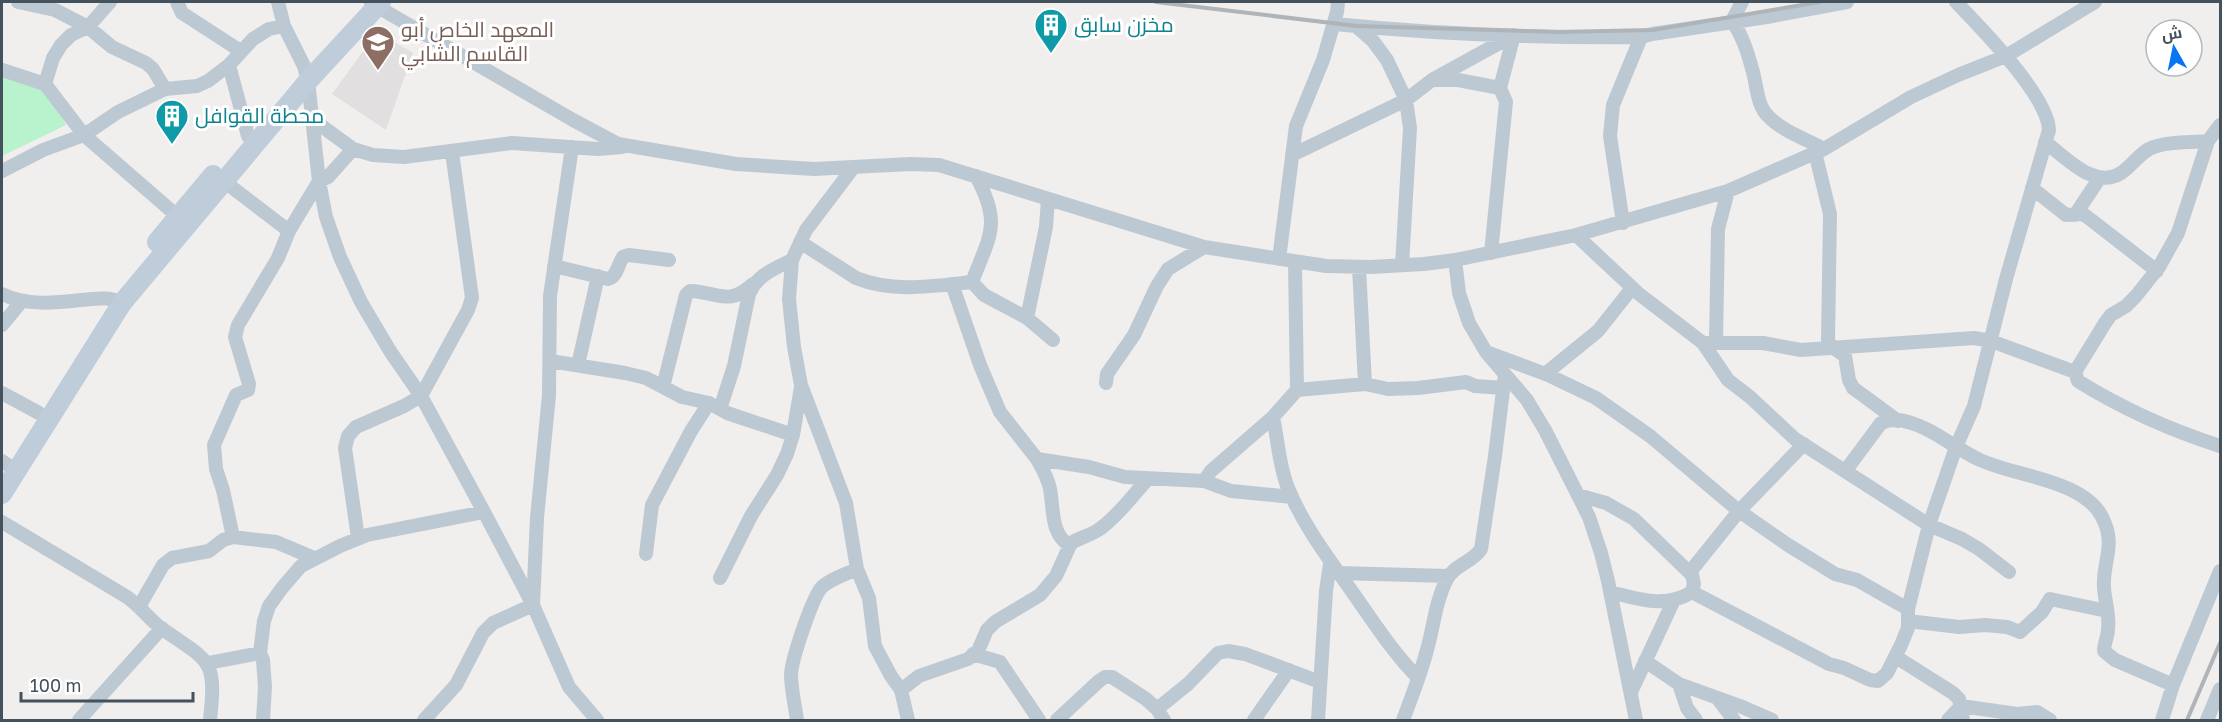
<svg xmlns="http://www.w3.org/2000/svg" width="2222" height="722" font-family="'Golos Text',Cairo,sans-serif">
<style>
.education{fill:#e2dfe0}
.green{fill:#b8f3cd}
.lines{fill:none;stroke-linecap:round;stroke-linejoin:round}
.minor{stroke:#bdc9d2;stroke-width:14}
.secondary{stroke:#bfccd9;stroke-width:20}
.rail{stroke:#afb4b9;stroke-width:4}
.labels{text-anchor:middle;stroke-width:6;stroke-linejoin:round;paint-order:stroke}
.culture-label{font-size:21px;fill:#0d838f;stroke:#fff;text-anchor:start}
.education-label{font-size:21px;fill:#785e54;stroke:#fff;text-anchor:start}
</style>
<rect width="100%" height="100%" fill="#f1eeee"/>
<path class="education" d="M377 32 413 53 386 130 332 94Z"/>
<path class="green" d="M2 72 48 90 66 125 2 156Z"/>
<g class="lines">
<path class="minor" d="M18 2 55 10 88 27 112 47 146 63 153 69 165 89
M110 2 88 27 71 35 61 45 53 58 45 84 84 135 183 221
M177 2 182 13 236 48 240 53
M278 2 284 26 304 66 308 81 319 181 326 217 340 257 361 302 390 351 421 396 484 512 533 605 569 687 597 720
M1742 2 1732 21C1743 36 1748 54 1753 72 1757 87 1757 105 1768 116 1782 131 1806 139 1824 149
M371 3 573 120 618 144 736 164 814 169 911 164 939 165 1204 247 1326 266 1371 267 1424 264 1455 260 1576 235 1728 191 1824 149 1911 97 1958 75 2006 56 2095 2
M1334 24C1435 34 1538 38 1641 37L1652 34 1767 17 1847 2
M1357 27 1373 41 1387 60 1406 100 1410 128 1402 265
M229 65 248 136
M2 70 45 84
M1434 80H1458L1500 88 1506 102 1491 253
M1500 88 1514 35
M312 119 353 149 373 155 404 157 512 143 598 149 622 147
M2045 142C2066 157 2094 190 2121 173 2131 167 2138 155 2149 149 2165 141 2190 143 2208 141
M1815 152 1830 214 1828 341 1830 345 1845 356 1849 380 1853 388 1898 421
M1292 155 1406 100 1432 80 1512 36
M853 168 806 230 792 260 789 299 794 347 801 385 846 503 857 569 869 598 875 646 891 676 901 690 908 720
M2 171 43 150 84 135 118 112 165 89 197 86 208 81 229 65 253 39 269 29 284 26
M225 182 289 231
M2032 188 2066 215 2082 214 2086 216 2157 271
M2075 215 2099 179
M1623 223 1610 136 1613 105 1641 37
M1576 235 1639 294 1703 343 1728 380 1750 397 1795 439 1929 525 1962 539 1979 549 2009 572
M800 242 856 278C893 293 934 286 972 282
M1279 259 1296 126 1323 60 1337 12 1338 2
M1455 260 1459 293 1469 323 1486 352 1527 400 1545 430 1589 517 1601 553 1608 581 1636 720
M1295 262 1297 390
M554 266 608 279C617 277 618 264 623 257L629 255 669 260
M1359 267 1365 384
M972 282C990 235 1002 224 976 176
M972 282 984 295 1027 318 1053 340
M952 284 980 365 1000 412 1037 459 1089 467 1125 477 1204 481 1231 491 1292 497
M2 294C26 306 54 303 81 300 96 299 109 296 122 303
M1027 318 1046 227 1048 199
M2 325 21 302
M1716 342 1718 229 1728 191
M1703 343H1763L1801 350 1974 338 1991 341 2075 372 2078 381C2123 409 2170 430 2220 446
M1489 353 1548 375 1596 398 1650 436 1739 511 1788 545 1835 574 1857 580 1908 609
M550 361 625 373 646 378 682 397 709 403 727 413 793 435
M578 365 598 276
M2075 372 2105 323 2111 315 2126 306 2136 296 2159 267 2178 233 2208 141 2220 125
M1545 374 1598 331 1632 288
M1106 383 1107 374 1134 335 1157 286 1168 269 1204 247
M663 387 686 295 690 291C719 292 728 307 753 284
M2 393 39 413
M720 409 734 366 749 294C757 275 774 269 792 260
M1273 417C1278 441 1279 466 1288 488 1304 527 1330 560 1353 593 1375 624 1391 650 1417 677
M1037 459C1042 468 1048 478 1050 489 1054 510 1050 533 1070 546
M2 461 8 465
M1846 470 1881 423C1889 420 1899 419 1908 422 1934 429 1956 449 1980 460 2014 476 2084 480 2102 517 2117 545 2102 562 2104 588 2105 602 2110 616 2108 629 2108 637 2104 643 2104 651L2115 660 2173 685
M1204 481 1211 471 1273 417 1297 390 1365 384 1388 389 1418 388 1466 382 1475 386 1504 388
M1578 495 1606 503 1634 519 1692 575 1694 584 1692 592 1829 664 1844 668 1870 680 1878 681 1887 673 1901 645 1908 628V609L1929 525 1956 447 1974 406 2006 279 2049 130C2048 96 1981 28 1956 2
M2 522 127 597C140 606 149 619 161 628 209 662 217 657 210 720
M233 537 223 490 216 469 214 445 236 395 248 390 249 384 235 337 238 325 278 258 289 231 319 181 328 177 353 149
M358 538 345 448 348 436 356 427 404 406 421 396 468 310 472 298 452 152
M646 554 652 505 691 431 709 403
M1690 572 1739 511 1804 444
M1338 573 1448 576
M720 578 751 516 777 475 787 454 793 435 801 387
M1610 592C1639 599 1664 609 1692 592
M140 605 163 565 172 558 209 551 223 540 233 537 276 542 314 558
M1908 621 1959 627 1985 625 2007 627 2020 632 2042 612 2050 599 2107 611
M973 654 1000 662 1039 720
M1896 657 1953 693 1959 699 1963 720
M1645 661 1679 684 1687 708 1696 720
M208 663 260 653
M1679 684 1740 706 1772 720
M901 690 919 676 968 659 978 651 987 630 995 622 1040 595 1056 576 1071 543C1081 537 1092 535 1101 528 1119 515 1132 496 1147 480
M1631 692 1673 602
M1718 699 1734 720
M1157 709 1188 684 1218 653 1228 651 1245 654 1320 682
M79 720 162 628
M263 720 265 687 263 660 260 653 264 621 269 606 282 588 301 566 340 546 367 535 484 512
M424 720 456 685 483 633 493 623 533 605 537 518 549 395 550 296 572 147
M797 720C795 705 791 689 791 674 792 659 813 594 823 586 833 578 846 574 857 569
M1057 720 1099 681 1105 677H1112L1146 699 1157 709 1164 720
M1254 720 1289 670
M1318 720 1326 591 1330 564
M1403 720C1412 696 1422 671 1428 646 1434 624 1436 600 1447 579 1454 565 1473 562 1481 549L1495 456 1505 374
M1948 720 1961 706 2017 714 2037 712 2050 720
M2162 720 2173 685 2220 571
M2207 720 2220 689"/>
<path class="secondary" d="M157 242 213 175
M2 494 122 303 308 81 381 2"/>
<path class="rail" d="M1156 2 1357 26 1557 32 1653 30 1820 2
M2187 720 2220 643"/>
</g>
<defs>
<symbol id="building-pin" viewBox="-11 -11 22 30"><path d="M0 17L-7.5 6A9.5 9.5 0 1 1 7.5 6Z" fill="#0f9aa8" stroke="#fff"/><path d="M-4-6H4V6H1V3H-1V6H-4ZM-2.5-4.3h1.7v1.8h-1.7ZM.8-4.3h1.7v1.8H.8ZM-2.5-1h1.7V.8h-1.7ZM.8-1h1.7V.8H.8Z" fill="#fff"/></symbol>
<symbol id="school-pin" viewBox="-11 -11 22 30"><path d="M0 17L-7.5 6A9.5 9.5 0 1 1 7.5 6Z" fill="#8d6e63" stroke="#fff"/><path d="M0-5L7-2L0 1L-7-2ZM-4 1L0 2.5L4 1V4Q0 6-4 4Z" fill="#fff"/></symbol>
</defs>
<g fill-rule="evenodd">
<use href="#building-pin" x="1032" y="6" width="38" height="52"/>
<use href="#school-pin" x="359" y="23" width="38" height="52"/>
<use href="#building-pin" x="153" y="97" width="38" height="52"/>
</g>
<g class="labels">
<g class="culture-label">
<text x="1074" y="32">مخزن سابق</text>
<text x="195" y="123">محطة القوافل</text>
</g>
<g class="education-label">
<text x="401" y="37">المعهد الخاص أبو<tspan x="401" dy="24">القاسم الشابي</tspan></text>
</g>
</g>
<rect width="2222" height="722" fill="none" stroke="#44525d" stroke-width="6"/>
<g transform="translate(2174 48) rotate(351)"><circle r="28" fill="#ffffff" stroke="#b4babe" stroke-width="1.5"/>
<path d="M0-4.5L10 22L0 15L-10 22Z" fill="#0776f2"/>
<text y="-9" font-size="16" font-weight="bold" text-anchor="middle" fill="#44525d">ش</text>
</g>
<path d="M21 692v9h172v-9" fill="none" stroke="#44525d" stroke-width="3"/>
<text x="30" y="692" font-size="18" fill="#44525d" stroke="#ffffff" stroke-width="4.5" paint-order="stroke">100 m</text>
</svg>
